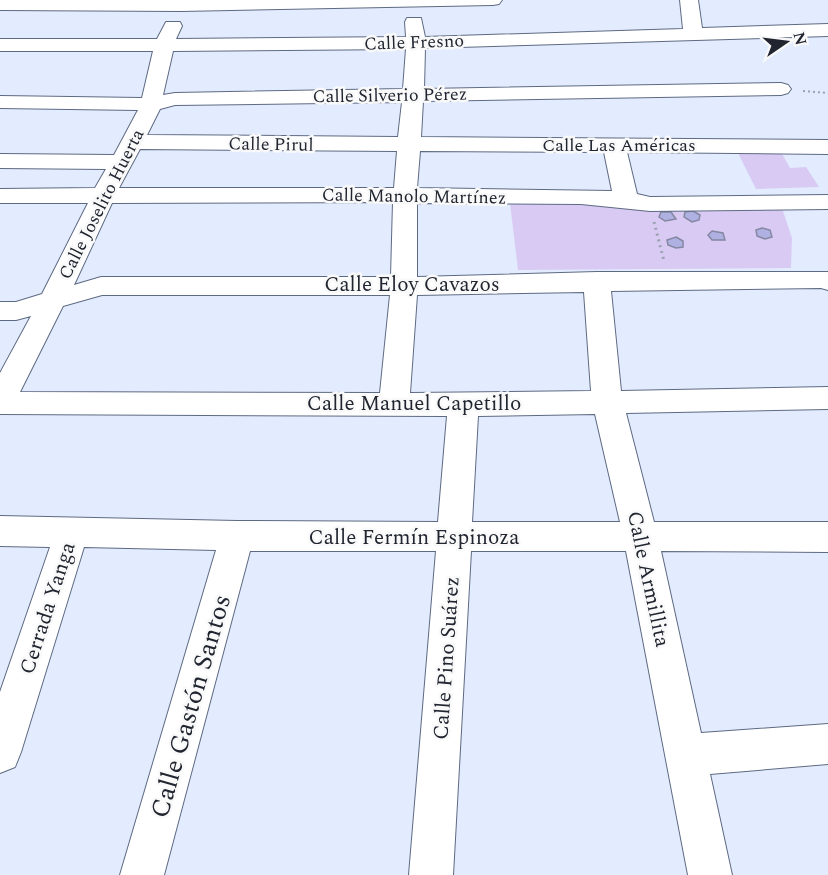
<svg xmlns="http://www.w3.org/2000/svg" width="828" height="875" font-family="Spectral,serif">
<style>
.green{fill:#d8caf2}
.building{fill:#aeb1e2;stroke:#8587a3;stroke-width:1.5}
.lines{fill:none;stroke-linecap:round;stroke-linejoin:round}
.minor-casing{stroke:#5d6a83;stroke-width:2}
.path-far1{stroke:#9aa1b0;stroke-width:2;stroke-dasharray:2 3;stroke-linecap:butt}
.path{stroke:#9aa1b0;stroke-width:3;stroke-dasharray:2 4;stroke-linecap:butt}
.minor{fill:#fff;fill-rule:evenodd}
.labels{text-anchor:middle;stroke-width:5;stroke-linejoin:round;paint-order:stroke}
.far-street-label{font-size:18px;fill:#202530;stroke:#f9f9f9}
.street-label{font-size:21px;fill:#202530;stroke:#f9f9f9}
.near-street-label{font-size:26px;fill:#202530;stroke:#f9f9f9}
</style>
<rect width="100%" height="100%" fill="#e3ecfe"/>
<path class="green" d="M781 152 790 168 806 167 819 187 756 189 738 153Z
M510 203 782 208 792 238 791 268 518 270Z"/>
<path class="building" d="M693 211 700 215 699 220 692 222 684 217 685 212Z
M661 212H671L676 219 665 221 659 217Z
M762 228 770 230 772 237 765 239 757 236 756 230Z
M712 231 723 233 725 240H712L708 235Z
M676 237 683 241V247L676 248 668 245 667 240Z"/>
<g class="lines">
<defs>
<path id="minor" d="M0 0H502L499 4 493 5 181 11 0 10Z
M680 0H698L702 28 828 24V36L425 48 424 89 781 83 788 85 791 89 788 93 781 95 423 101 421 137 828 140V154L627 152 637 194 650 197 828 195V209L650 211 581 204 417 203V277L597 272H828V290L821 288 611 291 621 391 828 387V409L626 413 654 522H828V552L661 551 701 733 828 724V764L710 774 732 875H688L626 551H471L453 875H409L436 551H250L164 875H120L216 550 84 547 21 752 15 767 0 773V692L50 547 0 546V516L237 521 438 522 447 416 0 414V373L31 316 16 320H0V302H16L42 294 88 203H0V189L95 188 106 169 0 168V154L114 155 138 110 0 108V96L142 98 153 51H0V39H157L166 22H180L182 26 176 39 406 37 405 22 407 18H421L425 37 683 29ZM406 49 403 89 175 93 163 95 173 51ZM402 102 398 137 147 135 160 109 175 105ZM140 149 397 151 394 188H119ZM420 151 604 152 612 191 417 188ZM393 202 391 277H101L74 285 112 203ZM584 292 591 391 410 393 417 295ZM102 295H390L380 393 20 392 63 306ZM595 414 620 522H472L478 416Z"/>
</defs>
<use href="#minor" class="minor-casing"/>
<path class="path-far1" d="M803 91 828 93"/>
<path class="path" d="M654 222 664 261"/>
<use href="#minor" class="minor"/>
</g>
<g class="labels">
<g class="far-street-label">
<text transform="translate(414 42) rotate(-2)" y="6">Calle Fresno</text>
<text transform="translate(390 95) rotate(-1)" y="6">Calle Silverio Pérez</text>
<text transform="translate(271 144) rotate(1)" y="6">Calle Pirul</text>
<text x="619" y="151">Calle Las Américas</text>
<text transform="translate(414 196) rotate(1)" y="6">Calle Manolo Martínez</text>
<text transform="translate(101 204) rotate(-63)" y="6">Calle Joselito Huerta</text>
</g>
<g class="street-label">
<text x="412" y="291">Calle Eloy Cavazos</text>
<text x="414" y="410">Calle Manuel Capetillo</text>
<text x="414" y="544">Calle Fermín Espinoza</text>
<text transform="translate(649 579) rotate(78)" y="7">Calle Armillita</text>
<text transform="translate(47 608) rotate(-72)" y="7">Cerrada Yanga</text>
<text transform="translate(446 658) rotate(-86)" y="7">Calle Pino Suárez</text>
</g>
<g class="near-street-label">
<text transform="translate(190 706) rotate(-74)" y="9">Calle Gastón Santos</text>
</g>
</g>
<g transform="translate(786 42) rotate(76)" stroke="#f9f9f9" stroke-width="4.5" paint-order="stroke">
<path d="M0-4.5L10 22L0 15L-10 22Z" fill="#202530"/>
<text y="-9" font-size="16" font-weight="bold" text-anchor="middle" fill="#202530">N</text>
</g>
</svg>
